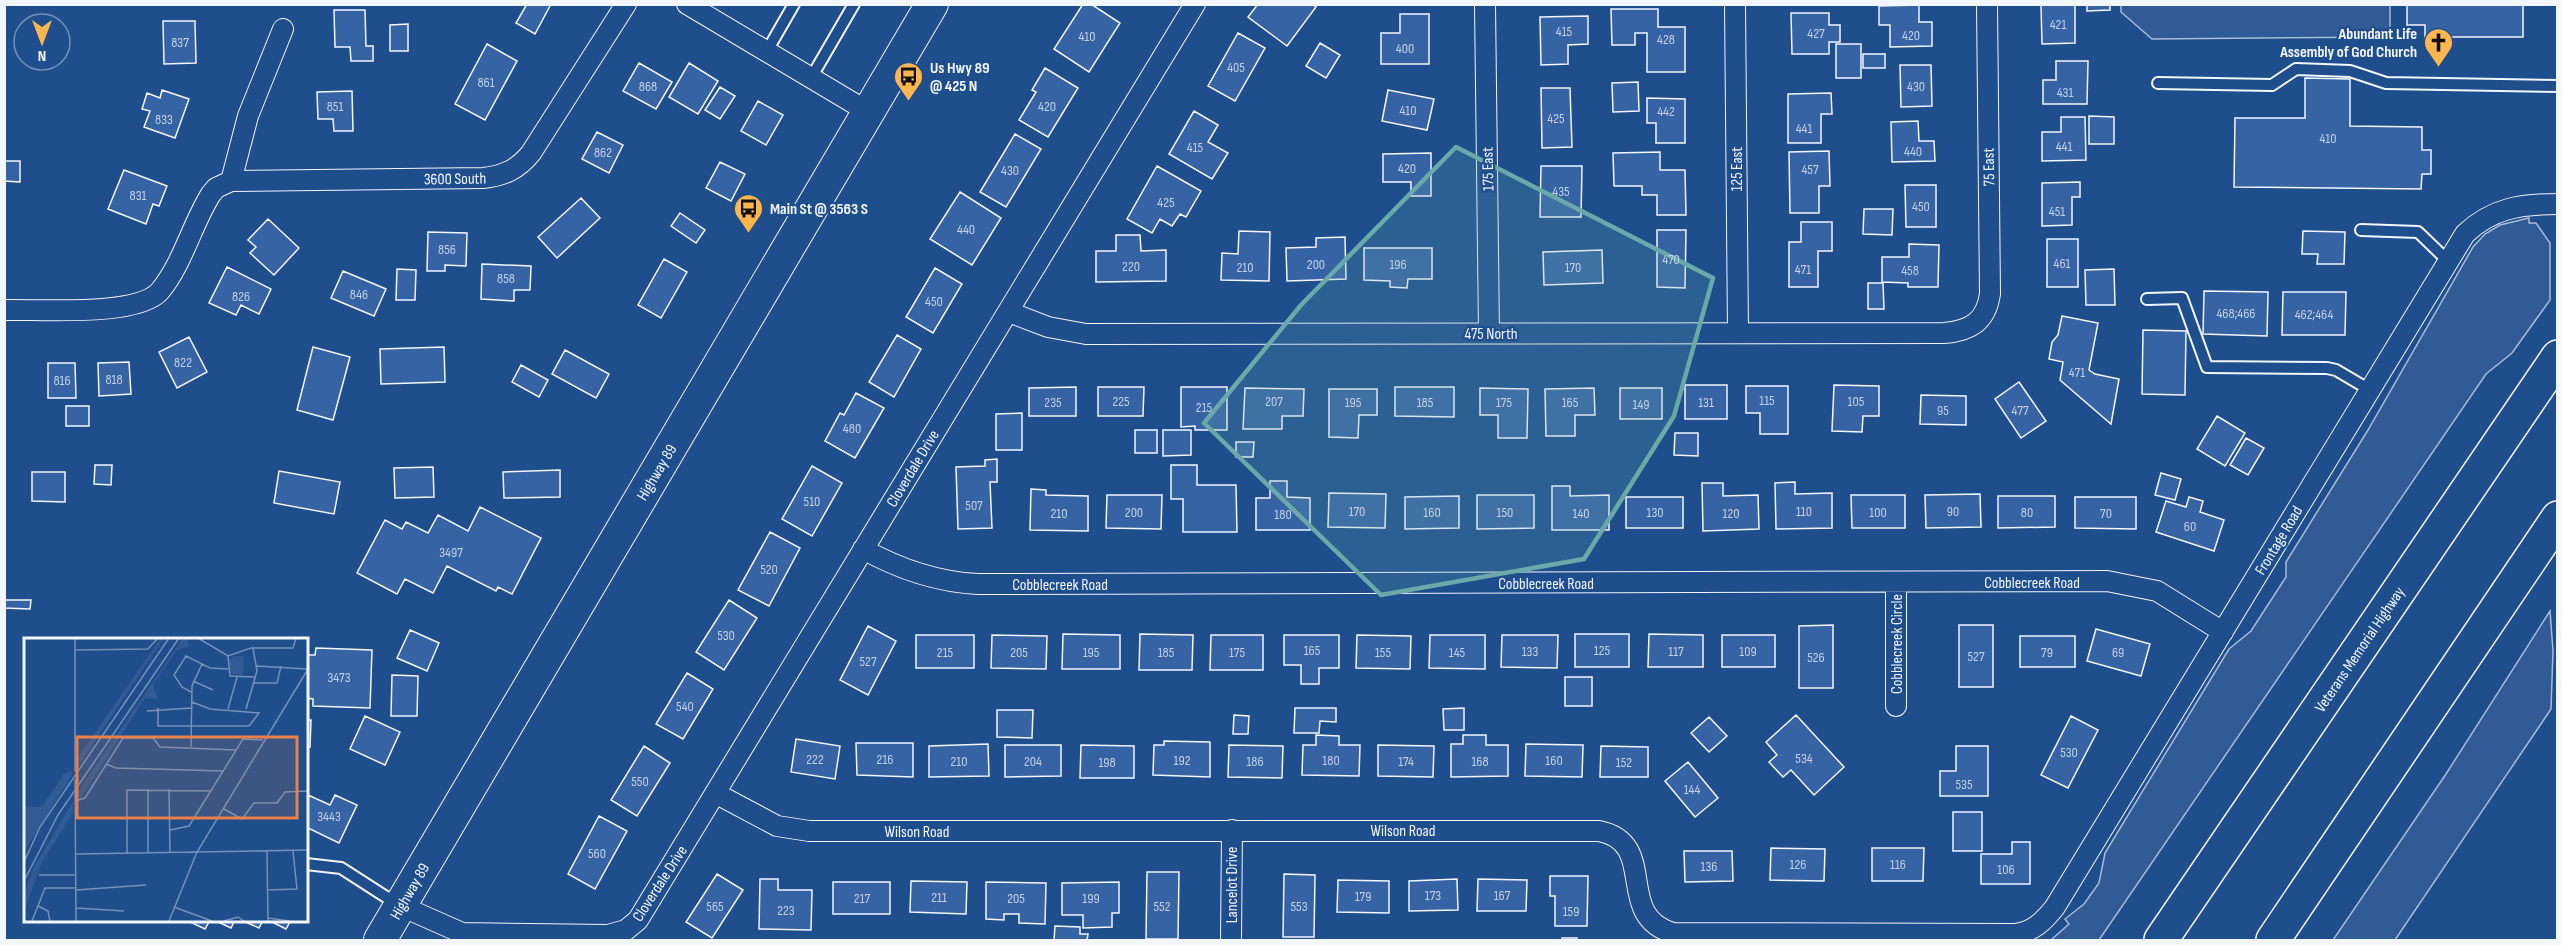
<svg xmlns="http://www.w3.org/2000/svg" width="2562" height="945" font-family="'Sofia Sans Condensed',sans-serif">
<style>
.built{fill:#305b95;stroke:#a8bbd7;stroke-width:1.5}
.building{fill:#3563a3;stroke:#f2f6ff;stroke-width:1.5}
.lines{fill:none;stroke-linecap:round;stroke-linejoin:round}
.service-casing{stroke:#f2f6ff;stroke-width:14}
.minor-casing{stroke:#f2f6ff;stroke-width:22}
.primary-casing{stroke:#f2f6ff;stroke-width:34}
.motorway-casing{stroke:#f2f6ff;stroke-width:36}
.service{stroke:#1f4e8c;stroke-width:10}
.minor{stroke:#1f4e8c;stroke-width:20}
.primary{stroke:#1f4e8c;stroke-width:32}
.motorway{stroke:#1f4e8c;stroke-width:33}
.marked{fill:#6aa9a8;fill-opacity:0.2;stroke:#6aa9a8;stroke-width:4.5;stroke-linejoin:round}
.labels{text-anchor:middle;stroke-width:4.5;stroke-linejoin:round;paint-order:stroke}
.number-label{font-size:14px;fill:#c3d1e8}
.poi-label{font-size:16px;font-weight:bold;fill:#f2f6ff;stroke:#1f4e8c;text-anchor:start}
.street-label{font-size:16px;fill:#f2f6ff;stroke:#1f4e8c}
.inset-road{fill:none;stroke:#7391ba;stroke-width:1.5}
.view{fill:#ea8049;fill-opacity:0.15;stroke:#ea8049;stroke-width:3}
.inset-edge{fill:none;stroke:#f2f6ff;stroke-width:3}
</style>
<rect width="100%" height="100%" fill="#1f4e8c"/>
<path class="built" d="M2121 5H2390V37L2152 39 2121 12Z
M2529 218V223H2536L2550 243V300L2512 353 2486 374 2099 940H2051L2069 924 2065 919 2084 904 2099 883 2105 853 2229 649 2251 631 2286 577V562L2368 430 2473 247 2485 234 2500 225Z
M2550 611 2553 651 2551 709 2395 940H2333L2446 774Z"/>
<path class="building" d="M527 4H551L535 34 516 23Z
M1083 4H1091L1120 23 1089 72 1054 49Z
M1258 4H1312L1316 7 1287 46 1248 17Z
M2087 4H2110V10L2087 11Z
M2407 4H2523V37H2425V25H2407Z
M1919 5V22H1932V46L1890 47V25H1879V6Z
M2041 5H2075V43L2042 44Z
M1611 9H1658V27H1685V72H1647V33H1635V45H1612Z
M334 10H365L366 46H373V61H351L350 47H335Z
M1791 13H1829V25H1840V42H1829V54H1792Z
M1400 14H1429V64H1381V33H1400Z
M1588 16V44L1568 45V64L1541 65 1540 17Z
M163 21H195L196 63 164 64Z
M408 24V51H390V25Z
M1238 33 1265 48 1235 101 1208 86Z
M1320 43 1340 55 1326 78 1306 66Z
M487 44 517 61 485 120 455 104Z
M1836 44H1861V78H1836Z
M1863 54H1885V68H1863Z
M2056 61H2088L2087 104H2043V80H2056Z
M639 63 672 82 656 109 623 91Z
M689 63 718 81 698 114 669 97Z
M1900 65H1931L1932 106 1901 107Z
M1045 68 1078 88 1048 137 1019 120 1036 92 1032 90Z
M2305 78 2350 79V126L2422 127V150H2431V174H2422L2421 189 2234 187 2235 118H2305Z
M1638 82 1639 111 1613 112 1612 83Z
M720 87 735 96 720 119 705 110Z
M1541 88H1570L1572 147 1542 148Z
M162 90 189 99 175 138 144 127 150 111 142 109 147 93 160 98Z
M1388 90 1434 99 1427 130 1382 121Z
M352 91 353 131H334L333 119H318L317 92Z
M1831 93 1832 114H1821V143H1788V94Z
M1647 98 1685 99V143H1656V123H1647Z
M758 101 783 115 766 145 741 131Z
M1194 111 1218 125 1208 142 1228 153 1212 179 1169 154Z
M2089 116 2114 117V144H2089Z
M2061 117H2085L2086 160 2042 161V132H2061Z
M1918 121 1919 141H1934L1935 161 1892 162 1891 122Z
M597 132 623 145 609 173 582 159Z
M1015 134 1041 149 1006 207 980 192Z
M1829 151 1830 186H1819V213H1790L1789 152Z
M1660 152V170H1685L1686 215H1657V195H1642V186H1614L1613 153Z
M1431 153V196H1411V182H1383V154Z
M4 161H20V182L4 181Z
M720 162 745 174 731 201 706 188Z
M1157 166 1201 191 1186 217 1180 214 1172 226 1160 219 1152 233 1127 219Z
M1541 166H1582L1581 217H1540Z
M124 170 167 186 159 206 153 204 146 224 108 209Z
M2080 182V197H2072V225L2042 226V183Z
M1905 185H1936V227H1906Z
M960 192 1001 218 972 265 930 239Z
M581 198 600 218 557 258 538 237Z
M1864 209H1893L1892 235 1863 234Z
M680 213 705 230 696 243 671 226Z
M268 219 299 248 274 275 250 253 256 247 248 240Z
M1801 222H1832V251H1818V287H1789V242H1801Z
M1657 230H1686L1685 288 1657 287Z
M1239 231 1270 232 1269 281 1221 280 1222 253 1238 254Z
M2303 231 2345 232 2344 264H2317L2318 254H2302Z
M428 232 467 233 466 266 445 265V271H427Z
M1116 235H1140L1141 251 1166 250V281L1096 282V251H1116Z
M1345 237 1346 279 1287 281 1286 248 1316 247V238Z
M2047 239H2078V287H2047Z
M1909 244 1939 245 1938 287H1908V283L1882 282V257H1909Z
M1364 248H1432V279H1408L1407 288 1390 287V281L1364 280Z
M1602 250 1603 283 1544 285 1543 252Z
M664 259 687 272 661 318 638 305Z
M482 264 531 266 530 290H514V301L481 299Z
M227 267 271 289 259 314 241 305 236 315 209 303Z
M935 268 962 284 933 333 906 317Z
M397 269 416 270 415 300H396Z
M2114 269 2115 305H2086L2085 270Z
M343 271 386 289 374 316 331 298Z
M1868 283H1883L1884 309H1868Z
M2204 291 2268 292 2267 336 2203 334Z
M2283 292H2346L2345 335H2282Z
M2062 316 2098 323 2089 370 2095 374 2119 379 2111 424 2060 380 2063 362 2049 359 2052 342 2058 335Z
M2143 330 2186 331 2185 395 2142 394Z
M897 335 921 349 894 397 869 382Z
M189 337 207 372 177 388 159 352Z
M313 347 350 357 333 420 297 410Z
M444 347 445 382 381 384 380 349Z
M565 350 609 374 596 398 552 374Z
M129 362 131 394 99 396 98 363Z
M48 363H75L76 398H48Z
M521 365 548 380 539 397 512 382Z
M2019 382 2046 421 2021 438 1995 399Z
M1685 385H1727V419H1685Z
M1834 385 1879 386V416H1863L1862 432 1832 431Z
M1746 386H1788V434H1760V413H1746Z
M1076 387V416H1029V388Z
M1098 387H1144L1143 416H1098Z
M1181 387H1227V430H1195V426L1181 427Z
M1395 387H1454V417L1395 416Z
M1245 388 1304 389 1303 416H1282V429H1243Z
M1480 388 1528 389 1527 438H1498V415H1480Z
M1594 388 1595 415H1575V436H1546L1545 389Z
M1620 388H1662V419H1620Z
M1329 389H1377V415H1359L1358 438 1329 437Z
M856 393 884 408 855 458 825 441 840 413 844 415Z
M1921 395 1966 396V425L1920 424Z
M66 406H89V426H66Z
M1022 413V450H996V414Z
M2217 416 2245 433 2225 466 2197 449Z
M1135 430H1157V453H1135Z
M1163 430H1191V455L1163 456Z
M1675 433H1698V456L1674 455Z
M2246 438 2264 448 2248 475 2230 465Z
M1236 442H1254L1253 457H1236Z
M997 459V482H990L992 528 958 529 956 467 985 466V460Z
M95 465H112L111 485 94 484Z
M1171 465H1197V485H1236L1237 532H1183V499H1171Z
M812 466 842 483 812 536 782 519Z
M433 467 434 497 395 498 394 468Z
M560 470V497L504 498 503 472Z
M279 471 340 482 334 514 274 503Z
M32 472H65V502L32 501Z
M2161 473 2181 479 2175 500 2155 495Z
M1270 481H1287V497L1310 498V530H1256V498H1270Z
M1795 482V494L1832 493V528L1776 529 1775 483Z
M1702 483H1723V496L1758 495 1759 529 1703 531Z
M1552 486H1570V496L1609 495V530H1552Z
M1031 489 1046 490V495L1088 496V531L1030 530Z
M1329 493 1386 494 1385 528 1328 527Z
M1980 494 1981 527 1926 528 1925 495Z
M1107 495H1162L1161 529 1106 528Z
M1477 495H1534V528L1477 529Z
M1851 495H1905V528H1852Z
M1459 496V528L1405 529V497Z
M1998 496H2055V527L1998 528Z
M1626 497H1683V528H1626Z
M2075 497H2136V529L2075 528Z
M2189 497 2203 501 2200 512 2224 520 2214 551 2156 532 2166 501 2186 507Z
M480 507 541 538 512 594 498 587 496 591 447 566 433 593 405 579 397 594 357 573 385 520 402 529 406 522 428 533 438 515 468 531Z
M770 532 800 548 769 606 738 590Z
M4 600H31L30 609 4 608Z
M729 600 757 618 724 670 696 652Z
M1833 625V688H1799V626Z
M1959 625H1993V687H1959Z
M868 626 896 641 868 695 840 680Z
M2096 629 2150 644 2141 676 2087 661Z
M410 630 439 643 427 671 397 658Z
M1063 634 1120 635V669H1062Z
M1140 634 1193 635 1192 670H1139Z
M1575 634H1629V667H1575Z
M1649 634 1703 635V667H1648Z
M916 635H974V668H916Z
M992 635 1047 636 1046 669 991 668Z
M1211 635H1263V670H1210Z
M1284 635H1339V668H1319V684H1301V665H1284Z
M1357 635 1411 636 1410 669 1356 668Z
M1430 635H1485V669L1429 668Z
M1502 635H1558L1557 668 1501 667Z
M1722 635H1775V667H1722Z
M2020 636H2075V667H2020Z
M316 648 372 650 370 708 313 706V699L306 698V655H315Z
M687 673 713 689 683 739 656 724Z
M392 675 418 676 417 716H391Z
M1565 677H1592V706H1565Z
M1295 708H1336V722L1320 721 1319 733H1294Z
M1464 708V730H1444L1443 709Z
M997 710H1033L1032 738 997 737Z
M1234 715 1249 716 1248 734H1233Z
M1796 715 1844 767 1814 795 1791 770 1783 777 1769 762 1777 755 1766 742Z
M365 716 400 732 385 765 350 749Z
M2071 716 2098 730 2068 788 2041 775Z
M1709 717 1727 736 1709 752 1691 733Z
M306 720H311L310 747H306Z
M1316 735 1339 736V745H1360L1359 776 1302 775 1303 745H1316Z
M1463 735H1486V745H1508V776L1451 777V744H1463Z
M796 739 840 746 835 779 791 772Z
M1164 741 1210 742V777L1153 775 1154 745H1164Z
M856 743H913V777L857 775Z
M988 744 989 776 929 777V746Z
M1526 744 1583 745 1582 777 1525 776Z
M1005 745H1061V776L1005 777Z
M1081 745 1134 746V778H1080Z
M1229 745 1283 746 1282 778 1228 777Z
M1378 745 1434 746 1433 777 1378 776Z
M644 746 670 763 637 816 611 800Z
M1601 746 1648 747V777H1600Z
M1956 746H1988V796H1940V771H1956Z
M1688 762 1718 798 1695 817 1665 781Z
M308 795 330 805 335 795 357 805 339 843 306 827Z
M1953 812H1982V851H1953Z
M599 816 627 831 595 889 568 874Z
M2012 842H2030V884H1981V854H2012Z
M1771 848 1825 849 1824 881 1770 880Z
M1872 848H1924L1923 881H1872Z
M1684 851H1732L1733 881 1685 882Z
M1147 872H1179L1178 939H1146Z
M717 874 743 890 712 938 686 922Z
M1284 874 1315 875 1314 937H1283Z
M1550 876H1588L1587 926H1555V896H1550Z
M760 879H778V890H812L811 930 759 929Z
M1457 879 1458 910 1409 911V881Z
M1478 879 1527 880 1526 911H1477Z
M1338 880 1389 881V913L1337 912Z
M911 881 967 882 966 914 910 912Z
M833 882H890V914H833Z
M986 882 1046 883 1045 924 1019 923V914H1004V920L986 919Z
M1119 882V913H1112V927L1083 928V915H1062V883Z
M186 920H210L205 929Z
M214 920H235L231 928Z
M241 920H263L259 928Z
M268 920H291L286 929Z
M1055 926 1080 927V934H1088L1087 940H1054Z
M1562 938H1577V940H1562Z"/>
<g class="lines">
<defs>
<path id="service" d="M767 51 794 4
M811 78 854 4
M2158 83 2272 85 2296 69 2350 71 2386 83 2558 86
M2361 230 2418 232 2447 260
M2147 299 2182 298 2207 367 2327 368 2336 370 2370 390
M306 864 341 868 397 904"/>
<path id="minor" d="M687 4 870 113
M1485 4 1489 333
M1735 4 1738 333
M231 181 248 116 283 29
M4 310C39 309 138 317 160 291 183 263 192 224 211 194L216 188 231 181 483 178C504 176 518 169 531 153L626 4
M1009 312 1048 327 1086 334 1944 333C1971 331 1986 321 1990 294L1987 4
M863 549C899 569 936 582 978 584L2107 581 2157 591 2223 632
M1896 582V706
M715 793 777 826 809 831H1599C1660 843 1613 916 1673 933L2015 934C2033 932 2044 921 2055 907L2465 234C2492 208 2521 204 2558 204
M401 906 462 933 608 935 626 930 638 920 1195 4
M1231 940 1232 830"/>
<path id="primary" d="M380 940 932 4"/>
<path id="motorway" d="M2161 940 2558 357
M2273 940 2558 518"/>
</defs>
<use href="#service" class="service-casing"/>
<use href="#minor" class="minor-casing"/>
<use href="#primary" class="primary-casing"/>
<use href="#motorway" class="motorway-casing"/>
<use href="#service" class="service"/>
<use href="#minor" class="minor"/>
<use href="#primary" class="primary"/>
<use href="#motorway" class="motorway"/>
</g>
<path class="marked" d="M1456 147 1713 278 1674 416 1584 559 1381 595 1204 423 1301 305Z"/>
<defs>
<symbol id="church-pin" viewBox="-11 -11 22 30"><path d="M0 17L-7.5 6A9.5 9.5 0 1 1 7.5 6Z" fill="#ffb74d" stroke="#1f4e8c"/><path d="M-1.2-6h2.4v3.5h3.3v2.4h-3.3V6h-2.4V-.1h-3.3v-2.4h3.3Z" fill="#111"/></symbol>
<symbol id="bus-pin" viewBox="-11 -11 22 30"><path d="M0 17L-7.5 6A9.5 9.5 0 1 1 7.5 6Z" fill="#ffb74d" stroke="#1f4e8c"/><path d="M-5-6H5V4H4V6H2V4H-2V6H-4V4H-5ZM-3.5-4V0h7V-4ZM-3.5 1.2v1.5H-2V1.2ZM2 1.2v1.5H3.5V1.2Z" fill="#111"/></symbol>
</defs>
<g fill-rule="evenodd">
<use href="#church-pin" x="2422" y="26" width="33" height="45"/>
<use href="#bus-pin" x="892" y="60" width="33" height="45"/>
<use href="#bus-pin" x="732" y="192" width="33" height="45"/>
</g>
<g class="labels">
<g class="number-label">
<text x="2058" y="29">421</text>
<text x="1564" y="36">415</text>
<text x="1816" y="38">427</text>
<text x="1911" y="40">420</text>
<text x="1087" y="41">410</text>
<text x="1666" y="44">428</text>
<text x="180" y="47">837</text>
<text x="1405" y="53">400</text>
<text x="1236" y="72">405</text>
<text x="486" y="87">861</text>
<text x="648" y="91">868</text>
<text x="1916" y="91">430</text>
<text x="2065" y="97">431</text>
<text x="335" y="111">851</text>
<text x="1047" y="111">420</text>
<text x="1408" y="115">410</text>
<text x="1666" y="116">442</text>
<text x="1556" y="123">425</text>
<text x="164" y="124">833</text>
<text x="1804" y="133">441</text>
<text x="2328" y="143">410</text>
<text x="2064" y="151">441</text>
<text x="1195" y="152">415</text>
<text x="1913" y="156">440</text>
<text x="603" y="157">862</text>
<text x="1407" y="173">420</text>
<text x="1810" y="174">457</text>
<text x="1010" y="175">430</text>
<text x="1561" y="196">435</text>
<text x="138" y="200">831</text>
<text x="1166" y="207">425</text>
<text x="1921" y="211">450</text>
<text x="2057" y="216">451</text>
<text x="966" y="234">440</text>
<text x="447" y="254">856</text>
<text x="1671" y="264">470</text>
<text x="2062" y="268">461</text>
<text x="1316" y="269">200</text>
<text x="1398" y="269">196</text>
<text x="1131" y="271">220</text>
<text x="1245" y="272">210</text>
<text x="1573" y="272">170</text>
<text x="1803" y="274">471</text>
<text x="1910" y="275">458</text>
<text x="506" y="283">858</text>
<text x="359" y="299">846</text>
<text x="241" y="301">826</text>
<text x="934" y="306">450</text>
<text x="2236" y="318">468;466</text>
<text x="2314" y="319">462;464</text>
<text x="183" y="367">822</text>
<text x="2077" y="377">471</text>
<text x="114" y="384">818</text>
<text x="62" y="385">816</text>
<text x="1767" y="405">115</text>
<text x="1121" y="406">225</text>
<text x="1274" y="406">207</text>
<text x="1856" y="406">105</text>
<text x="1053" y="407">235</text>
<text x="1353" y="407">195</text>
<text x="1425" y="407">185</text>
<text x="1504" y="407">175</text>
<text x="1570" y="407">165</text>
<text x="1706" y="407">131</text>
<text x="1641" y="409">149</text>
<text x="1204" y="412">215</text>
<text x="1943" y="415">95</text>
<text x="2020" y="415">477</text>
<text x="852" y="433">480</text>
<text x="812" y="506">510</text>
<text x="974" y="510">507</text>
<text x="1357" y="516">170</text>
<text x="1804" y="516">110</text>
<text x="1953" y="516">90</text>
<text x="1134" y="517">200</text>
<text x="1432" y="517">160</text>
<text x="1505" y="517">150</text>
<text x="1655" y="517">130</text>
<text x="1878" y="517">100</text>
<text x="2027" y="517">80</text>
<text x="1059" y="518">210</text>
<text x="1581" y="518">140</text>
<text x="1731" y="518">120</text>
<text x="2106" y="518">70</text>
<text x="1283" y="519">180</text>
<text x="2190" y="531">60</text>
<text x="451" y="557">3497</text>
<text x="769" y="574">520</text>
<text x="726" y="640">530</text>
<text x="1312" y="655">165</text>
<text x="1602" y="655">125</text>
<text x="1530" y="656">133</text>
<text x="1676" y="656">117</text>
<text x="1748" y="656">109</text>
<text x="945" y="657">215</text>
<text x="1019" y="657">205</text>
<text x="1091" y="657">195</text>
<text x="1166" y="657">185</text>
<text x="1237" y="657">175</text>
<text x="1383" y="657">155</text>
<text x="1457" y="657">145</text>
<text x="2047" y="657">79</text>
<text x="2118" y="657">69</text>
<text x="1976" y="661">527</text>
<text x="1816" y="662">526</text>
<text x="868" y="666">527</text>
<text x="339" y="682">3473</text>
<text x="685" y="711">540</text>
<text x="2069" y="757">530</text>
<text x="1804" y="763">534</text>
<text x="815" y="764">222</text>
<text x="885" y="764">216</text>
<text x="1182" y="765">192</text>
<text x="1331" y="765">180</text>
<text x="1554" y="765">160</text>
<text x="959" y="766">210</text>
<text x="1033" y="766">204</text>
<text x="1255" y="766">186</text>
<text x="1406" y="766">174</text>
<text x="1480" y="766">168</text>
<text x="1107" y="767">198</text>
<text x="1624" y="767">152</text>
<text x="640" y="786">550</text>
<text x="1964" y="789">535</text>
<text x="1692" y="794">144</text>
<text x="329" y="821">3443</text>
<text x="597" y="858">560</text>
<text x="1798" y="869">126</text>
<text x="1898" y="869">116</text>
<text x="1709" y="871">136</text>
<text x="2006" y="874">106</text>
<text x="1433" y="900">173</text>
<text x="1502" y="900">167</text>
<text x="1363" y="901">179</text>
<text x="939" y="902">211</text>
<text x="862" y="903">217</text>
<text x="1016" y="903">205</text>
<text x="1091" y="903">199</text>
<text x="715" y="911">565</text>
<text x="1162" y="911">552</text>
<text x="1299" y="911">553</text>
<text x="786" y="915">223</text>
<text x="1571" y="916">159</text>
</g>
<g class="poi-label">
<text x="2417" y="39" text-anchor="end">Abundant Life<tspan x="2417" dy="18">Assembly of God Church</tspan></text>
<text x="930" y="73">Us Hwy 89<tspan x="930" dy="18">@ 425 N</tspan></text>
<text x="770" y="214">Main St @ 3563 S</text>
</g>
<g class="street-label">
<text transform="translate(1988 167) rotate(-91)" y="6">75 East</text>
<text transform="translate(1487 169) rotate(-91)" y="6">175 East</text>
<text transform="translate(1736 169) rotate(-90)" y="6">125 East</text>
<text transform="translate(455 178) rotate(-1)" y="6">3600 South</text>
<text x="1491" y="339">475 North</text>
<text transform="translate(912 468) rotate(-59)" y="6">Cloverdale Drive</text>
<text transform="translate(656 472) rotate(-59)" y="6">Highway 89</text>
<text transform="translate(2278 540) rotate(-59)" y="6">Frontage Road</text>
<text x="2032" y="588">Cobblecreek Road</text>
<text x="1546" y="589">Cobblecreek Road</text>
<text x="1060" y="590">Cobblecreek Road</text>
<text transform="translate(1896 644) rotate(-90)" y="6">Cobblecreek Circle</text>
<text transform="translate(2359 649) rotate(-56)" y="6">Veterans Memorial Highway</text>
<text x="1403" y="836">Wilson Road</text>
<text x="917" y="837">Wilson Road</text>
<text transform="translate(659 883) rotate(-57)" y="6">Cloverdale Drive</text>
<text transform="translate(1231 885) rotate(-90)" y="6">Lancelot Drive</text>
<text transform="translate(409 891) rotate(-60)" y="6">Highway 89</text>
</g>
</g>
<g transform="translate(24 638)">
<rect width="284" height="284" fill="#1f4e8c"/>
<path d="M137 0H140L54 128V119ZM159 0H163L165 8 153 12 129 47 134 61 121 60 56 161 54 154ZM210 18H220L219 37 206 36V21ZM47 133 49 135 0 214V168L18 169 40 136ZM49 163V175L18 224 0 274V256L10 229Z" fill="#305b95"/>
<path class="inset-road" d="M51 0V134M174 0 204 18 227 10H269L272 0M51 12 124 11 134 0M204 18 206 38 231 39M233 28 283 31M169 43 189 52M230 45H253L257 28M167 54 158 49 150 37 162 18 186 30 204 31M134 70V88H225L235 75 186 71 168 64M204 71 213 39M222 71 233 33 229 10M123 73 167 70M167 109 168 48 178 26M82 126 92 130 199 133M51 141 52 283M124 151V215M145 151 146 215M51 163 61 160 99 100H129L136 109 212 112M200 171 218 181 230 165H253L261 154 284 153M146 192 165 188 219 101 239 102M243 213 244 283M103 215V152L187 153M52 216 284 212M0 224 16 189 145 0M15 237H52M0 243 34 177 155 0M52 252 122 247M243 252 273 251 269 213M14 268 24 273 26 283M150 269 188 283M52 270 100 273M244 280 266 283M8 283 21 250H52M145 283 173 214 284 31M200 283 214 279 220 283"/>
<path class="view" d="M53 99H273V180H53Z"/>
<rect width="284" height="284" class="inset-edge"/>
</g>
<rect width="2562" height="945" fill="none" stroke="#f2f6ff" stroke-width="12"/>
<g transform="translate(42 42) rotate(180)"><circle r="28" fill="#1f4e8c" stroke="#7391ba" stroke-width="1.5"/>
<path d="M0-4.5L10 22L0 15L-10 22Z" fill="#ffb74d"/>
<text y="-9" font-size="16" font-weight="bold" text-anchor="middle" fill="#f2f6ff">N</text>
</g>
</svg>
